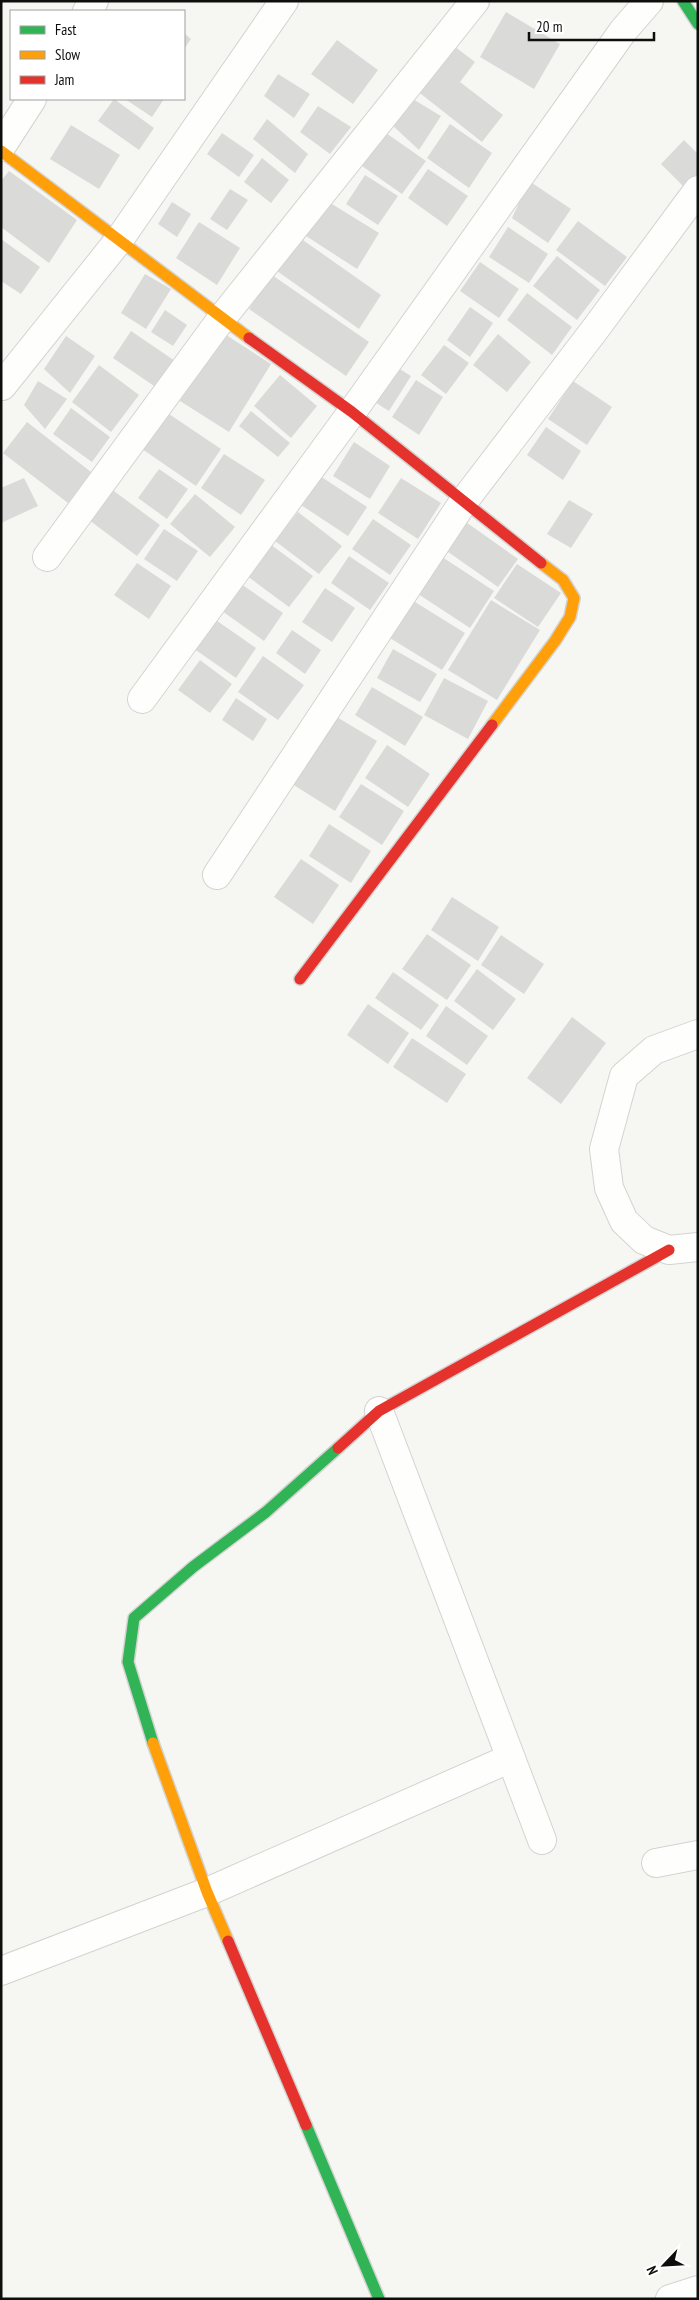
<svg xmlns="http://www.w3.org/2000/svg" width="699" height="2300" font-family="'PT Sans Narrow',sans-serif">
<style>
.building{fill:#dadad8}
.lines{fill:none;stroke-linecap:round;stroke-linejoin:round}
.street-casing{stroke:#d3d3d1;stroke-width:30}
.fast-casing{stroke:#d3d3d1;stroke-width:14}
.slow-casing{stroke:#d3d3d1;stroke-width:14}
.jam-casing{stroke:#d3d3d1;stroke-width:14}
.street{stroke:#fefefd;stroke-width:28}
.fast{stroke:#30b455;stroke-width:11}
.slow{stroke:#ff9f0a;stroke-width:11}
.jam{stroke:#e5322d;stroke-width:11}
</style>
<rect width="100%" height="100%" fill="#f6f6f3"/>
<path class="building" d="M506 12 560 44 534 89 480 57Z
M184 33 191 39 184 49Z
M337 40 378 70 353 104 311 74Z
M450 43 475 62 460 82 503 115 482 142 416 90Z
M278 74 310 94 294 118 264 96Z
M411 98 441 116 419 150 392 125Z
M114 99 154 128 139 150 98 121Z
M125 99H164L152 117Z
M318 106 351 127 330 154 300 132Z
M267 119 308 154 295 173 253 139Z
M450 124 492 153 469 188 427 158Z
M71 125 120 155 99 189 50 159Z
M222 133 254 155 239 177 207 154Z
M386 133 426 161 402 194 362 166Z
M684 140 698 154V175L685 188 661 164Z
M262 158 289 180 271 203 244 182Z
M428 169 468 196 447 226 408 198Z
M9 171 77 220 49 263 1 227V181Z
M365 175 398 196 378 225 346 204Z
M529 181 571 209 548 243 512 218Z
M230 189 248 200 227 230 210 219Z
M327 201 379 233 357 269 306 236Z
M172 202 191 214 177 237 158 224Z
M578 221 627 257 605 286 556 250Z
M199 222 240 248 217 285 176 258Z
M508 227 548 254 529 283 489 257Z
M300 238 381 295 359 329 277 271Z
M1 239 40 267 21 294 1 281Z
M557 256 600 290 577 320 533 286Z
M480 262 519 289 499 318 460 291Z
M145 274 171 289 146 329 121 313Z
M272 275 369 342 346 376 249 309Z
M527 293 572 327 552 355 507 320Z
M470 307 493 323 470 357 447 340Z
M165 310 187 325 173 346 151 332Z
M131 331 178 363 160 390 113 358Z
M223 333 271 364 229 432 180 401Z
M498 334 531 362 507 392 473 365Z
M66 336 95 356 70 393 44 369Z
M444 345 469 363 446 394 421 375Z
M99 365 139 395 111 432 72 402Z
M395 366 411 376 389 411 373 401Z
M280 375 317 406 291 438 254 406Z
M416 380 443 397 419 435 392 417Z
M38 381 67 399 45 429 24 405Z
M573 381 612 407 587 445 548 419Z
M71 408 110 437 92 462 53 434Z
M251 411 290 443 278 457 239 426Z
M166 412 221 449 196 486 142 449Z
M27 422 91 472 68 503 3 453Z
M546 427 581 451 563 480 527 455Z
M354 442 390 466 370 499 333 476Z
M224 454 265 480 241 515 201 488Z
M159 469 188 489 167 519 138 498Z
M314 472 367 507 348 536 295 501Z
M24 478 38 506 1 523V488Z
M401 478 441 503 418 539 378 513Z
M107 486 160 525 137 556 85 517Z
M195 494 235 527 210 557 170 524Z
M569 500 593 514 571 548 547 534Z
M298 512 342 546 319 574 275 541Z
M373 519 411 545 390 575 352 549Z
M463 520 518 559 498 587 444 549Z
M164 529 198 551 177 581 144 559Z
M266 541 313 576 289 607 243 573Z
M436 553 494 591 470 628 412 590Z
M349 556 389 583 370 610 331 583Z
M137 563 171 586 149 619 114 595Z
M517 564 561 593 538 627 494 598Z
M241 584 283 613 264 641 222 611Z
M325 588 355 608 332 642 302 622Z
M407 597 465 633 442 670 385 635Z
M491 600 540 630 497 700 448 670Z
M210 616 256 648 236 678 190 646Z
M292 630 321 650 305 674 276 653Z
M393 649 437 674 420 702 377 678Z
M263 656 304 685 278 720 238 692Z
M200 660 232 684 210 713 178 690Z
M444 678 488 701 468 739 424 715Z
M372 687 423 717 405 746 355 715Z
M236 698 267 719 253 741 222 720Z
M330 713 377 741 335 811 289 782Z
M387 745 430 774 408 807 365 778Z
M361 784 404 811 382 845 339 817Z
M329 824 371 851 351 883 309 856Z
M301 859 339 885 313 924 274 897Z
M452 897 499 927 478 961 431 930Z
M427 934 471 965 447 1000 402 969Z
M501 935 544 964 524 994 481 965Z
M477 969 516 999 493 1030 454 1001Z
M393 972 439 1005 421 1030 375 998Z
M368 1004 409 1033 388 1064 347 1035Z
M446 1006 488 1036 467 1065 426 1036Z
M572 1017 606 1043 561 1104 527 1078Z
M412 1038 466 1074 447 1103 393 1067Z"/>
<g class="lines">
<defs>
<path id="street" d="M87 11 94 1
M1 147 32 99
M2 386 119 240 284 1
M47 557 222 318 475 1
M142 699 352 412 623 31 649 1
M217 875 464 501 596 328 698 190
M698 1034 654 1050 624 1076 604 1149 609 1188 624 1221 644 1240 669 1250 698 1247
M379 1411 542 1840
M656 1863 698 1855
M1 1971 207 1892 511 1758
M670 2299 698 2290"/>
<path id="fast" d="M683 1 698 24
M153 1743 128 1662 134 1618 193 1567 266 1512 338 1448
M306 2125 379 2299"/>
<path id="slow" d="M1 151 249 338
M492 725 555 641 570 617 574 598 563 580 541 563
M153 1743 207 1892 228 1941"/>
<path id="jam" d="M249 338 352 412 541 563
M300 979 492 725
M338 1448 379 1411 669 1250
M228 1941 306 2125"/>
</defs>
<use href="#street" class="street-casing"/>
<use href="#fast" class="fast-casing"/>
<use href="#slow" class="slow-casing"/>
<use href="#jam" class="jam-casing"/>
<use href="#street" class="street"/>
<use href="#fast" class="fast"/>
<use href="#slow" class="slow"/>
<use href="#jam" class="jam"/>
</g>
<rect width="699" height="2300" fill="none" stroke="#0e0e0d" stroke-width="5"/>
<rect x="10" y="10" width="175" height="90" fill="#ffffff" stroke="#9f9f9e"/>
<rect x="20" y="26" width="25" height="8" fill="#30b455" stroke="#9f9f9e"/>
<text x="55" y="35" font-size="15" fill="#0e0e0d">Fast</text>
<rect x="20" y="51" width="25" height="8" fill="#ff9f0a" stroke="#9f9f9e"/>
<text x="55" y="60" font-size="15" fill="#0e0e0d">Slow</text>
<rect x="20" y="76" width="25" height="8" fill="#e5322d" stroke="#9f9f9e"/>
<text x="55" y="85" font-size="15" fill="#0e0e0d">Jam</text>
<g transform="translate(664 2265) rotate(245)" stroke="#ffffff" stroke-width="4" paint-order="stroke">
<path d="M0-4L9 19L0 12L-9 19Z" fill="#0e0e0d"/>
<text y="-8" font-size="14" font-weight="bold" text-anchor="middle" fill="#0e0e0d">N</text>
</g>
<path d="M529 32v8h125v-8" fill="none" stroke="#0e0e0d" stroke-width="2.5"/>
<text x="536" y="32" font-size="15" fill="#0e0e0d" stroke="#ffffff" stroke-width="4" paint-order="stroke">20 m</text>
</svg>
